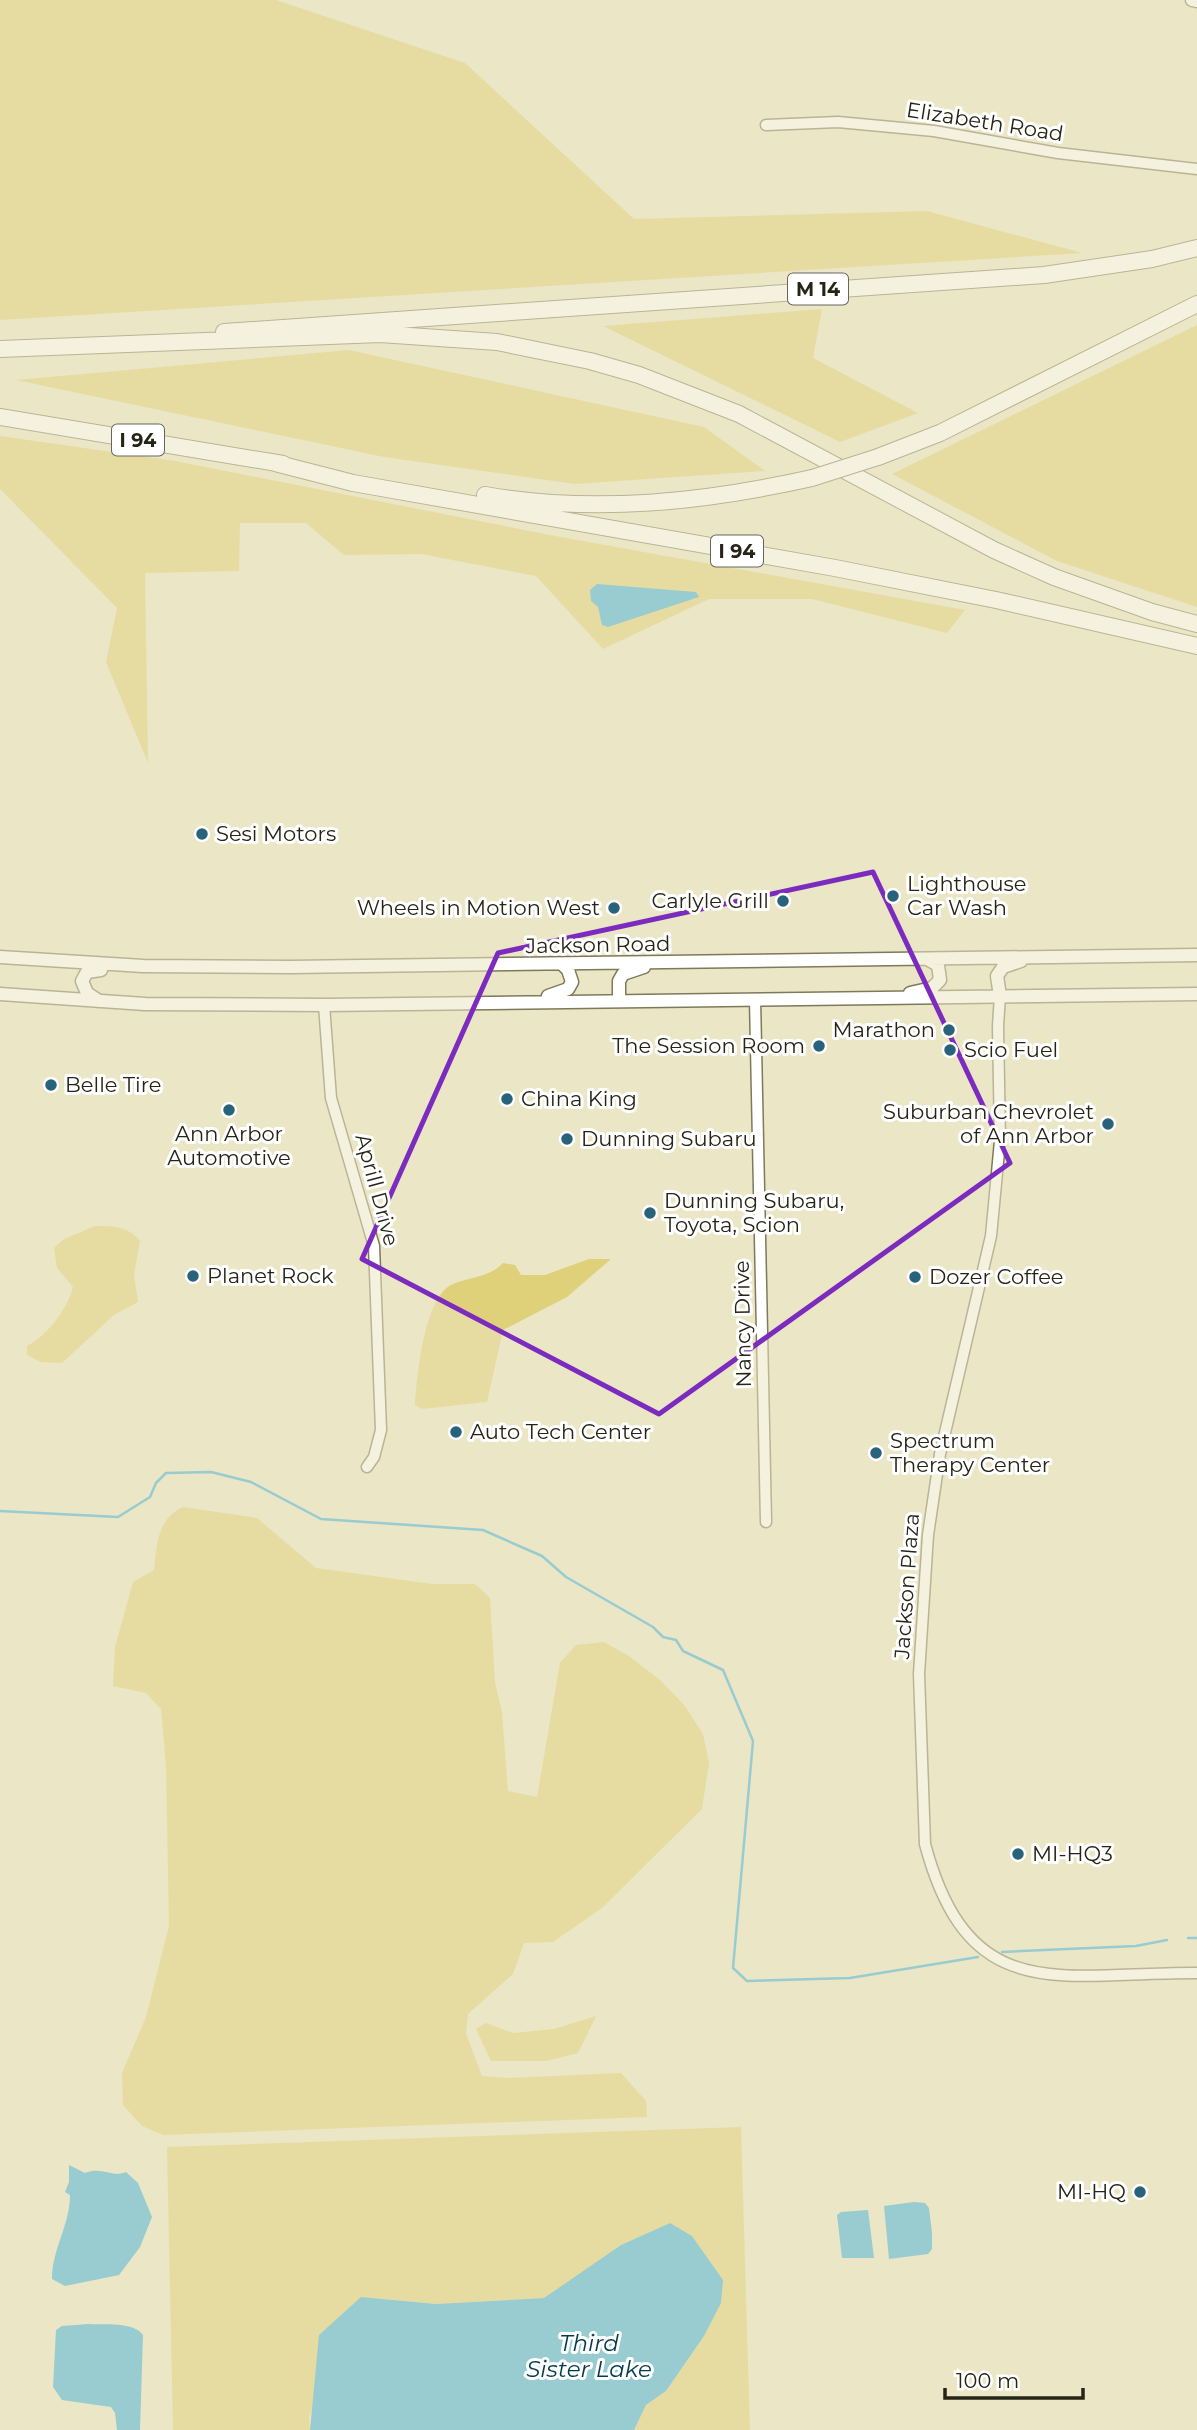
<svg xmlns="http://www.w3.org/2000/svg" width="1197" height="2430" font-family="Montserrat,sans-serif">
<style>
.green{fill:#dfd179}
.water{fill:#33adde}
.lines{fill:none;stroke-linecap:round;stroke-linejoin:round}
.stream{stroke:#33adde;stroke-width:2.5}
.minor-casing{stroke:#7e795b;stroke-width:13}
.major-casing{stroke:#7e795b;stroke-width:15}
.highway-casing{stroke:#7e795b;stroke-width:18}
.minor{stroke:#fff;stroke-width:10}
.major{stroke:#fff;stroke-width:12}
.highway{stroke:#fff;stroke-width:16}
.highway-bridge-casing{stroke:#7e795b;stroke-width:18;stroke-linecap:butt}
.highway-bridge{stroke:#fff;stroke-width:16}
.marked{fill:none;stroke:#7b2cbf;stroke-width:5;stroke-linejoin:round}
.poi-dot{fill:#29627b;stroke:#fff;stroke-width:2.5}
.labels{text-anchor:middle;stroke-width:6;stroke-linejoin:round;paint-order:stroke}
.shield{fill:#fff;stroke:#67665d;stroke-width:2}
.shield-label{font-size:19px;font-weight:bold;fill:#262417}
.street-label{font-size:21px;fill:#262417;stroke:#fff}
.poi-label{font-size:21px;fill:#262417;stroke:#fff;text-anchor:start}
.water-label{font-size:23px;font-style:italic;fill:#053a4e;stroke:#fff}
</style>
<rect width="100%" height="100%" fill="#ebe6c5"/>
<path class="green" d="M0 0H276L465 63 634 219 927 211 1082 253 0 320Z
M822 309 813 358 918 413 840 442 603 326Z
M1197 325V607L1057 561 892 474Z
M349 350 704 427 765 471 575 484 384 457 16 380Z
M0 436 175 461 550 535 965 610 947 633 812 599H709L603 649 536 576 421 554 344 555 306 523H240L239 571 145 573 148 763 106 662 117 608 0 489Z
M95 1226C113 1226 128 1226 140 1241L134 1275 138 1302 114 1315 62 1363 41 1362 27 1355V1346C47 1336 68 1308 73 1287L57 1268 54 1248 64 1239Z
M589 1259H611L567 1297 503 1330 487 1402 422 1409 415 1405C417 1376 424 1296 453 1284 470 1277 490 1277 503 1263L515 1265 521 1275H545Z
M183 1507 257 1518 316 1568 432 1584H475L490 1598 495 1682 502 1712 508 1791 537 1797 560 1663 576 1645 604 1642 629 1656 660 1680 685 1706 703 1734 709 1763 702 1809 602 1908 553 1942 524 1943 513 1974 468 2014 466 2034 482 2076 507 2078 621 2073 646 2101 647 2117 163 2135 142 2126 123 2105 122 2073 146 2017 169 1926 166 1766 161 1709 146 1693 113 1686 115 1647 133 1582 154 1570C157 1544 157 1519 183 1507Z
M596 2016 578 2053 546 2061H491L476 2029 486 2023 513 2033 554 2029Z
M741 2127 750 2430H634L646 2405 666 2391 704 2336 670 2223 621 2245 545 2298 436 2304 361 2297 309 2417 310 2430H173L167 2147Z"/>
<path class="water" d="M597 584 696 592 699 597 608 627 602 625 598 607 591 601 590 590Z
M69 2165 85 2173C102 2166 112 2178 126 2172L138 2183 152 2217 140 2247 119 2275 65 2286 52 2279C52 2249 70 2225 70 2195L65 2192 69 2182Z
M914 2202 925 2203 929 2208 932 2233V2249L928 2254 889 2259 884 2206Z
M868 2210 874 2258H842L837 2215 841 2212Z
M670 2223 692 2236 723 2280 721 2303 704 2336 666 2391 646 2405 634 2430H310L319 2335 361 2297 436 2304 544 2298 621 2245Z
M88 2324C104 2325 133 2321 143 2335L140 2430H117L115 2413 111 2407 62 2400 53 2387 56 2330 62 2326Z"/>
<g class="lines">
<path class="stream" d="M0 1511 118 1517 150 1497 156 1483 166 1473 211 1472 251 1482 321 1519 483 1530 542 1556 566 1577 653 1627 663 1637 676 1640 683 1651 723 1670 753 1741 733 1968 747 1981 850 1978 978 1957
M1188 1938H1197
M1002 1952 1136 1946 1167 1940"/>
<defs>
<path id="minor" d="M766 125 838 122 934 131 1058 153 1197 169
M1000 996 998 1026 1000 1141 991 1236 940 1454 928 1535 919 1674 925 1844C969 2009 1061 1972 1197 1973
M755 999 766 1522
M324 1005 331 1098 374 1246 381 1430 374 1457 367 1467"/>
<path id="major" d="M1192 0 1197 1
M0 957 143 966 290 967 1197 955
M910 993 932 988 940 980 938 965 927 959
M0 994 145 1004 324 1005 1197 994
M548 996 568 989 572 982 568 970 563 965
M1000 996 997 976 1003 967 1021 961
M619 999V981L623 974 644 967
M99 1001 87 993 82 981 87 972 101 970"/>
<path id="highway" d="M224 332 1044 275 1152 259 1197 248
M0 349 380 334 497 342 590 361 639 375 739 414 994 550 1054 577 1152 612 1197 624
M0 417 283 464
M878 457 940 433 1197 304
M275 463 353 483 835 568 996 600 1197 646
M485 495C595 514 705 502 812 478"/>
</defs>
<use href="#minor" class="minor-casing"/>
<use href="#major" class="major-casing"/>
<use href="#highway" class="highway-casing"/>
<use href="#minor" class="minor"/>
<use href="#major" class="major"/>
<use href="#highway" class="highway"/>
<defs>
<path id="highway-bridge" d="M812 478 878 457"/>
</defs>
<use href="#highway-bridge" class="highway-bridge-casing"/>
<use href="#highway-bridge" class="highway-bridge"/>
</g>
<path d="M0 0H1197V2430H0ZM873 872 1010 1163 659 1414 362 1259 498 953Z" fill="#ebe6c5" fill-opacity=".55" fill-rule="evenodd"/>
<path class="marked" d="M873 872 1010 1163 659 1414 362 1259 498 953Z"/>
<g class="poi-dot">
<circle cx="202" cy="834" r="7"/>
<circle cx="893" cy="896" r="7"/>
<circle cx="783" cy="901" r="7"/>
<circle cx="614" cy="908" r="7"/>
<circle cx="949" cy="1030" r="7"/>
<circle cx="819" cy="1046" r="7"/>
<circle cx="950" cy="1050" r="7"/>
<circle cx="51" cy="1085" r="7"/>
<circle cx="507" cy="1099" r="7"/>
<circle cx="229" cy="1110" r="7"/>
<circle cx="1108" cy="1124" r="7"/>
<circle cx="567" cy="1139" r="7"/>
<circle cx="650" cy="1213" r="7"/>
<circle cx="193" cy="1276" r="7"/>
<circle cx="915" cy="1277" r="7"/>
<circle cx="456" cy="1432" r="7"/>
<circle cx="876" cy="1453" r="7"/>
<circle cx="1018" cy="1854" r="7"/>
<circle cx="1140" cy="2192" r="7"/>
</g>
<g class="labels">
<g class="shield">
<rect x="788" y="273.5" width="60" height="31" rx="5"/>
<rect x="112" y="424.5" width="52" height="31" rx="5"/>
<rect x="711" y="535.5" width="52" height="31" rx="5"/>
</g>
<g class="shield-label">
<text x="818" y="296">M 14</text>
<text x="138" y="447">I 94</text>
<text x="737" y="558">I 94</text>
</g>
<g class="street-label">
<text transform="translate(985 122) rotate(9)" y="7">Elizabeth Road</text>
<text transform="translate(598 945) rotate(-1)" y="7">Jackson Road</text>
<text transform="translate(377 1190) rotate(75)" y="7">Aprill Drive</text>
<text transform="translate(743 1324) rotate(-91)" y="7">Nancy Drive</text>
<text transform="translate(907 1586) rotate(-86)" y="7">Jackson Plaza</text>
</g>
<g class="poi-label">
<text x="216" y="841">Sesi Motors</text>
<text x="907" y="891">Lighthouse<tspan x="907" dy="24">Car Wash</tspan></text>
<text x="769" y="908" text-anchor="end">Carlyle Grill</text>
<text x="600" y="915" text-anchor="end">Wheels in Motion West</text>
<text x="935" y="1037" text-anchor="end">Marathon</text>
<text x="805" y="1053" text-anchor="end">The Session Room</text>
<text x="964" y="1057">Scio Fuel</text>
<text x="65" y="1092">Belle Tire</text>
<text x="521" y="1106">China King</text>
<text x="1094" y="1119" text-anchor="end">Suburban Chevrolet<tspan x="1094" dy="24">of Ann Arbor</tspan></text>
<text x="229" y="1141" text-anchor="middle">Ann Arbor<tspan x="229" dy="24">Automotive</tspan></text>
<text x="581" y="1146">Dunning Subaru</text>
<text x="664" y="1208">Dunning Subaru,<tspan x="664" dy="24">Toyota, Scion</tspan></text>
<text x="207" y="1283">Planet Rock</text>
<text x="929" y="1284">Dozer Coffee</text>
<text x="470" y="1439">Auto Tech Center</text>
<text x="890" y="1448">Spectrum<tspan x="890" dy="24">Therapy Center</tspan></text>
<text x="1032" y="1861">MI-HQ3</text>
<text x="1126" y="2199" text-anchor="end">MI-HQ</text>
</g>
<g class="water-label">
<text x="589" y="2351">Third<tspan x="589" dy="26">Sister Lake</tspan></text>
</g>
</g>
<path d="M945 2388v10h138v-10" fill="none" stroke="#262417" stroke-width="3.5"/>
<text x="956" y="2388" font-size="21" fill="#262417" stroke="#ffffff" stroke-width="5" paint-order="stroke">100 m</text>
</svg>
